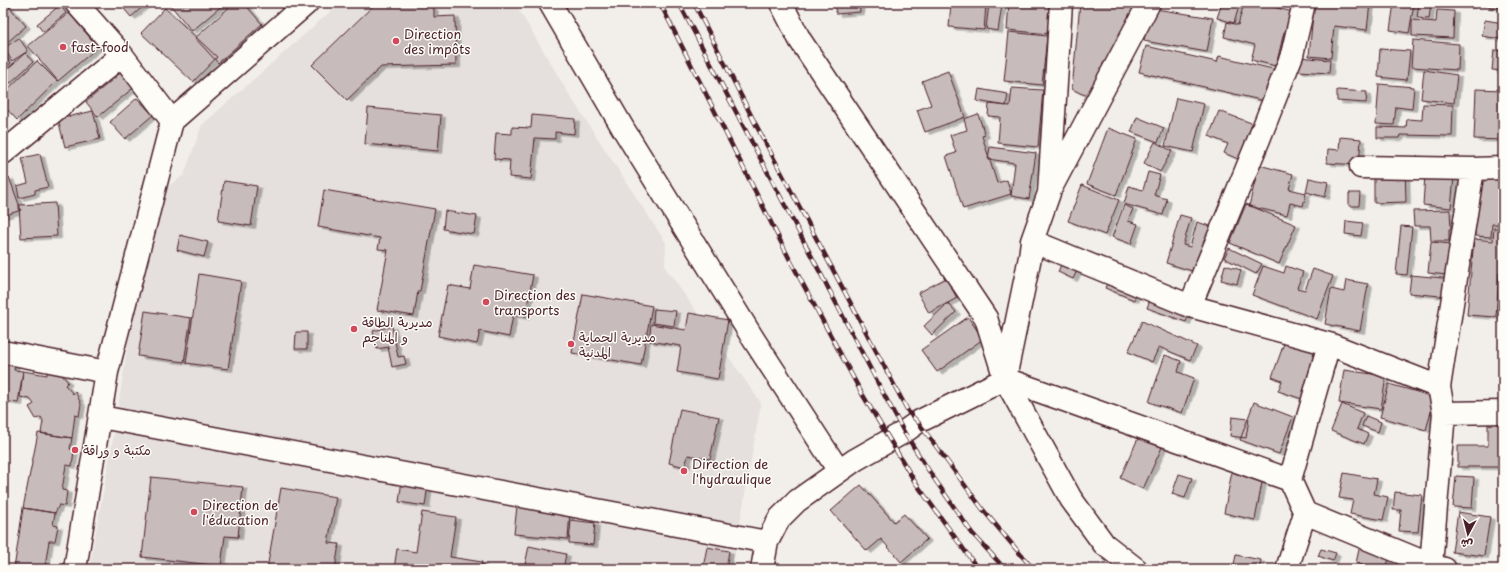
<svg xmlns="http://www.w3.org/2000/svg" width="1506" height="572" font-family="'Playpen Sans','Playpen Sans Arabic',sans-serif">
<style>
.built{fill:#e5dfdd}
.building{fill:#c8bbbb;stroke:#4a1f2b;filter:url(#shadow)}
.lines{fill:none;stroke-linecap:round;stroke-linejoin:round}
.street-casing{stroke:#4a1f2b;stroke-width:25}
.street{stroke:#fdfcf7;stroke-width:22}
.rail-casing{stroke:#4a1f2b;stroke-width:4.5}
.rail{stroke:#fdfcf7;stroke-width:3;stroke-dasharray:9;stroke-linecap:butt}
.poi-dot{fill:#d1495b;stroke:#fdfcf7;stroke-width:1.5}
.labels{text-anchor:middle;stroke-width:3;stroke-linejoin:round;paint-order:stroke}
.poi-label{font-size:13px;fill:#4a1f2b;stroke:#fdfcf7;text-anchor:start}
</style>
<defs>
<filter id="shadow"><feDropShadow dx="4.5" dy="2.5" stdDeviation="0" flood-color="#0004"/></filter>
</defs>
<rect width="100%" height="100%" fill="#f2efeb"/>
<filter id="ink" filterUnits="userSpaceOnUse"><feTurbulence type="fractalNoise" baseFrequency=".025" numOctaves="2"/><feDisplacementMap in="SourceGraphic" scale="8" xChannelSelector="R" yChannelSelector="G"/><feConvolveMatrix kernelMatrix="1 2 1 2 8 2 1 2 1" color-interpolation-filters="sRGB"/></filter>
<g filter="url(#ink)">
<path class="built" d="M340 3H515L570 96 666 243 665 267 761 403 732 569H89L113 439 151 198 184 175 202 125Z"/>
<path class="building" d="M6 3 26 26 3 46V4Z
M119 3H147L131 17Z
M175 3H225L192 31 171 6Z
M234 3H244L262 24 218 63 195 38Z
M376 3H427L434 9V17L455 16 456 65 381 67 347 100 312 65Z
M835 3H859L860 12 836 14Z
M951 3 986 5 984 30 949 27Z
M989 3 1002 5 998 31 986 29Z
M1009 3 1052 4 1049 34 1007 30Z
M1080 3H1134L1138 5 1111 63H1103L1101 81 1095 95 1082 94 1072 89Z
M1222 3H1240L1234 23 1217 18Z
M1244 3H1261V4L1293 12 1287 33 1284 32 1276 66 1251 60 1255 45 1224 37 1227 22 1238 25Z
M1314 3H1370L1367 30 1334 26 1331 58 1309 56Z
M1394 3 1414 4 1409 33 1390 30Z
M1419 3H1431L1429 19 1417 18Z
M1456 3H1471V6L1455 5Z
M1486 3H1502V8L1485 6Z
M60 5 66 13 43 32 37 24Z
M165 8 217 57 193 82 141 33Z
M1149 8 1213 18 1207 52 1144 41Z
M1437 10 1454 11 1453 38 1412 36V20L1436 22Z
M69 13 98 47 58 81 28 46Z
M1485 20 1503 23 1500 39 1482 36Z
M1009 32 1047 36 1042 85 1004 81Z
M19 38 28 51 12 61 4 48Z
M1413 40 1459 44 1458 70 1411 67Z
M1146 46 1217 62 1219 56 1277 70 1269 102 1139 72Z
M1380 49 1410 51 1407 80 1378 77Z
M1494 50 1503 51V71L1492 70Z
M25 53 33 62 9 84 3 78V73Z
M4 54 11 63 3 70V55Z
M1299 57 1330 60 1329 73 1298 71Z
M37 61 57 81 17 120 3 105V84L8 89Z
M125 69 138 84 98 117 86 102Z
M1424 70 1457 75 1454 103 1421 99Z
M948 71 965 117 925 132 917 110 931 105 922 81Z
M1379 84 1414 87 1412 109 1396 107 1394 125 1376 124Z
M1012 88 1043 90 1038 147 998 143 1000 117 988 116 989 104 1010 106Z
M979 89 1008 94 1006 106 977 101Z
M1476 89 1503 90V140L1474 139Z
M1337 90 1367 92 1366 103 1337 101Z
M137 98 153 115 125 139 110 122Z
M1176 98 1204 104 1193 152 1165 146Z
M1423 104 1453 105 1452 136 1400 135 1399 138H1377V127L1406 128 1407 119 1422 120Z
M368 108 441 115 438 151 365 144Z
M93 111 100 139 65 147 58 119Z
M1219 111 1254 124 1240 160 1224 153 1228 144 1209 136Z
M978 114 985 135 982 136 997 183 1007 180 1011 194 963 209 946 156 956 153 950 135 967 130 964 119Z
M532 115 575 119 574 134 555 132V139L535 138 531 179 509 177 510 160 494 159 496 133 512 134V127L531 128Z
M1137 117 1164 128 1158 142 1131 132Z
M1108 128 1137 139 1116 195 1087 184Z
M1340 137 1361 139 1359 165 1327 163 1328 149 1339 150Z
M1155 142 1172 151 1160 172 1144 163Z
M990 147 1036 153 1029 199 1011 196 1015 163 988 159Z
M40 154 48 187 35 190V194L19 198 17 186 28 183 22 158Z
M1259 165 1293 174 1289 189 1306 193 1303 206 1290 203 1287 215 1249 206Z
M1405 168 1406 202 1374 203V169Z
M1148 172 1160 175 1154 195 1167 199 1163 215 1124 204 1129 186 1143 190Z
M1477 173 1503 174V224H1492L1491 237 1475 236Z
M1425 174 1454 176 1451 208 1423 205Z
M9 177 21 210 3 216V179Z
M1309 178 1328 182 1325 197 1306 192Z
M224 181 257 186 251 226 218 221Z
M1082 185 1119 200 1105 235 1068 221Z
M324 190 435 209 420 291H418L414 316 377 310 388 250 378 249 380 238 318 227Z
M1349 193H1360L1359 206H1349Z
M55 203 57 236 21 238 19 205Z
M1246 204 1296 225 1279 264 1230 243Z
M1124 205 1133 209 1128 221 1138 224 1131 244 1112 237Z
M1450 210 1451 229H1449V241H1431L1430 226H1414L1413 211Z
M445 211 477 216 474 234 443 229Z
M1180 215 1191 218 1183 245 1190 247 1197 222 1216 228 1202 274 1166 263Z
M1346 221 1363 223 1361 236 1345 234Z
M1401 226 1412 227 1407 275 1396 274Z
M1494 228 1503 229V274L1499 273 1496 317 1467 315 1474 239 1493 241Z
M180 235 208 242 204 257 177 250Z
M1431 242 1451 244 1448 275 1428 273Z
M1229 248 1262 264 1256 274 1224 258Z
M1064 257 1080 264 1073 279 1058 272Z
M474 265 533 275 525 317 513 315 509 337 480 331 477 344 438 336 448 285 470 289Z
M1225 265 1241 270 1237 284 1221 280Z
M1263 266 1284 273 1286 266 1303 272 1297 288 1305 290 1313 269 1333 276 1317 319 1252 295Z
M1112 272 1141 285 1134 300 1105 288Z
M199 274 241 281 228 369 186 363Z
M1411 275 1453 279 1451 297 1409 293Z
M946 278 957 298 929 313 918 293Z
M1346 280 1368 284 1360 331 1325 324 1331 289 1344 292Z
M1153 291 1192 305 1186 322 1147 308Z
M583 294 652 306 641 365 572 353Z
M948 303 956 312 932 335 924 326Z
M654 309 676 311 674 326 653 323Z
M145 311 191 318 184 362 138 356Z
M689 313 728 320 718 379 677 372 681 346 649 341 651 324 686 330Z
M968 317 983 339 937 372 921 350Z
M1142 321 1197 346 1190 360 1159 347 1152 362 1128 352Z
M392 326 398 357 404 356 406 364 392 367 388 347 377 349 373 331Z
M296 332H307V349H295Z
M1287 335 1324 348 1305 400 1278 391 1282 381 1272 377Z
M1165 355 1181 361 1178 372 1194 378 1182 413 1149 402Z
M3 363 15 364 14 370 23 371 18 403 3 401Z
M1344 370 1386 376 1381 409 1339 403Z
M23 371 47 375V371L61 374 68 382 65 385 73 394 75 391 81 404 79 416 75 415 72 438 41 433 43 421 41 417 36 419 29 407 34 404 30 399 20 397Z
M1389 384 1435 397 1426 430 1380 417Z
M1254 402 1293 417 1279 454 1240 440Z
M1342 404 1363 413 1357 429 1368 434 1364 444 1331 431Z
M680 409 719 417 710 459 688 455 685 467 669 463Z
M1366 416 1381 422 1378 432 1362 426Z
M1232 417 1249 419 1246 438 1230 436Z
M1488 419H1503V467H1458V446H1488Z
M38 433 72 438 70 449 74 450 72 466 66 465 62 490 67 491 65 506 59 505 55 513 23 508Z
M1140 434 1163 445 1143 489 1120 478Z
M1233 466 1264 472 1255 520 1224 513Z
M1344 473 1377 479 1374 494 1388 497 1383 520 1350 514 1353 500 1339 498Z
M1179 474 1192 478 1185 498 1172 494Z
M1456 476 1474 477 1472 508 1453 507Z
M151 477 243 487 238 537 225 536 221 566 142 557Z
M402 480 428 484 425 506 399 502Z
M1501 482H1503V501H1502Z
M861 485 894 522 904 514 927 539 901 562 881 539 867 551 831 511Z
M281 488 336 497 328 543 339 544 335 569H267Z
M1395 492 1422 495 1418 532 1399 531 1401 510H1393Z
M517 506 570 511 568 539 514 534Z
M23 508 55 513 53 525 58 526 55 541H49L45 566 50 567V569H14Z
M422 512 456 517 450 557 482 562 481 569H394L397 549 416 552Z
M1458 512 1490 517 1484 556 1452 552Z
M571 520 595 523 593 545 569 543Z
M1360 545 1391 552 1386 569H1365L1366 566 1356 563Z
M529 546 566 554 563 569H524Z
M707 547 729 551 726 569 703 568Z
M1321 549 1336 553 1333 561 1318 556Z
M1236 555 1261 560 1259 569H1233Z
M609 565 636 569H608Z"/>
<g class="lines">
<defs>
<path id="street" d="M550 3 624 130 754 340 839 471
M781 3 800 40 986 318 1005 379 1071 499 1104 544 1136 569
M172 121 307 3
M3 153 122 55
M1361 167 1473 169
M1052 186 1149 3
M1032 241 1190 306 1329 344 1439 387
M1190 306 1259 139 1292 55 1304 3
M3 352 107 372
M1005 378 1030 257 1032 241 1049 193 1061 3
M1444 413 1503 412
M101 417 767 542
M1290 480 1329 344
M1431 565 1444 413 1439 387 1473 169 1503 168
M75 569 107 372 172 121 122 55 76 3
M762 569 767 542 779 519 797 501 855 460 904 432 918 422 1005 379 1290 480 1305 513 1431 565 1445 569
M1287 569 1305 513"/>
</defs>
<use href="#street" class="street-casing"/>
<use href="#street" class="street"/>
<defs>
<path id="rail" d="M660 3 790 260 861 392 915 482 978 569
M679 3 880 387 904 432 931 474 972 533 1005 569
M694 3 755 123 909 413 918 422 984 511 1033 569"/>
</defs>
<use href="#rail" class="rail-casing"/>
<use href="#rail" class="rail"/>
</g>
</g>
<g class="poi-dot">
<circle cx="396" cy="41" r="4"/>
<circle cx="63" cy="47" r="4"/>
<circle cx="486" cy="302" r="4"/>
<circle cx="354" cy="329" r="4"/>
<circle cx="571" cy="344" r="4"/>
<circle cx="75" cy="450" r="4"/>
<circle cx="684" cy="471" r="4"/>
<circle cx="194" cy="512" r="4"/>
</g>
<g class="labels">
<g class="poi-label">
<text x="404" y="39">Direction<tspan x="404" dy="15">des impôts</tspan></text>
<text x="71" y="52">fast-food</text>
<text x="494" y="300">Direction des<tspan x="494" dy="15">transports</tspan></text>
<text x="362" y="327">مديرية الطاقة<tspan x="362" dy="15">و المناجم</tspan></text>
<text x="579" y="342">مديرية الحماية<tspan x="579" dy="15">المدنية</tspan></text>
<text x="83" y="455">مكتبة و وراقة</text>
<text x="692" y="469">Direction de<tspan x="692" dy="15">l'hydraulique</tspan></text>
<text x="202" y="510">Direction de<tspan x="202" dy="15">l'éducation</tspan></text>
</g>
</g>
<rect width="1506" height="572" fill="none" stroke="#fdfcf7" stroke-width="16"/>
<rect x="8" y="8" width="1490" height="556" fill="none" stroke="#4a1f2b" stroke-width="1.5" filter="url(#ink)"/>
<g transform="translate(1468 534) rotate(187)" stroke="#fdfcf7" stroke-width="3" paint-order="stroke">
<path d="M0-3L7 15L0 10L-7 15Z" fill="#4a1f2b"/>
<text y="-6" font-size="11" font-weight="bold" text-anchor="middle" fill="#4a1f2b">ش</text>
</g>
</svg>
